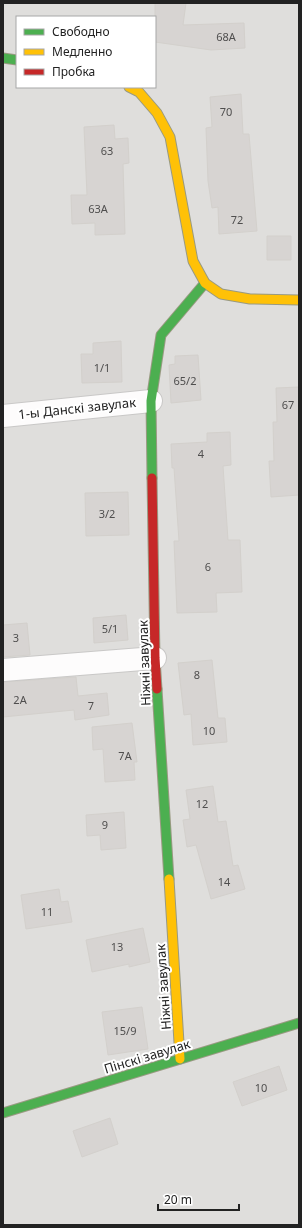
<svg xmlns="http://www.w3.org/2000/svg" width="302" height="1228" font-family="'Noto Sans',sans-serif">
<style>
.residential{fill:#dfdedc;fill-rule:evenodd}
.building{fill:#d7d4d2;stroke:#d3d0cc}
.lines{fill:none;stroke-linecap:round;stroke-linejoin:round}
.street-casing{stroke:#c9c8c7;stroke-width:24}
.fast-casing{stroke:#999a82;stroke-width:11}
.slow-casing{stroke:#999a82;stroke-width:11}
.jam-casing{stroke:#999a82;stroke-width:11}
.street{stroke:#fdfcfc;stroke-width:22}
.fast{stroke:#4caf50;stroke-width:9}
.slow{stroke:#ffc107;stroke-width:9}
.jam{stroke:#c62828;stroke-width:9}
.labels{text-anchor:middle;stroke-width:4;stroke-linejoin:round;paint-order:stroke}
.number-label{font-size:11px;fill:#4f4e4e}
.street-label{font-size:13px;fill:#222;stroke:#fff}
</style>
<rect width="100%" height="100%" fill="#f0eeeb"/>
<path class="residential" d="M3 3H299V1225H3ZM17 17H155V87H17Z"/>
<path class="building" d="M155 3H186L183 25 244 23 245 48 211 50 155 42Z
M241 94 243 134H249L257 231 219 234 218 207 212 208 208 181 206 128 212 127 210 97Z
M114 125 115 139 128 138 129 163 123 164 125 234 95 235V223L72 224 71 195H87L84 127Z
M267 236H291V260H267Z
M121 341 122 382 82 383 81 354H93V343Z
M198 355 201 400 171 403 169 365 175 364V356Z
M299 387V495L271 497 269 461H274L273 422H277L276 388Z
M230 432 231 465 223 466 228 540H240L242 592 216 593 217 612 177 613 174 541H179L174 468H172L171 444 207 442V433Z
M128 492 129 535 86 536 85 493Z
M126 615 128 640 94 643 93 618Z
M27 623 30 655 3 657V625Z
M212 660 218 718H225L227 742 193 745 191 714 184 715 178 663Z
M76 677 78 696 107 693 109 715 75 720 74 710 3 717V682Z
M132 723 137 762H134L135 780 105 782 103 749 93 750 92 727Z
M213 786 218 822 226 821 233 866 238 865 245 889 211 899 196 845 187 847 183 820 190 819 186 790Z
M124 812 126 848 101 850 100 835 87 836 86 815Z
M59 889 61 902 68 901 72 922 26 929 21 895Z
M143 928 150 962 129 967V964L92 972 86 940Z
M142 1007 148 1049 108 1055 102 1012Z
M279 1066 287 1090 242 1106 233 1082Z
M110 1118 118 1144 82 1157 73 1131Z"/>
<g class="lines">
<defs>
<path id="street" d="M3 416 151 401
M3 670 155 658"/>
<path id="fast" d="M3 58 17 60
M152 478 151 401 161 335 205 283
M157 689 169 879
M3 1113 299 1023"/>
<path id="slow" d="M129 87 139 92 157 113 170 137 193 261 205 283 221 294 250 299 299 300
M169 879 180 1059"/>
<path id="jam" d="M152 478 155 658 157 689"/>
</defs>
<use href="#street" class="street-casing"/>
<use href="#fast" class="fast-casing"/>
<use href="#slow" class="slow-casing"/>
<use href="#jam" class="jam-casing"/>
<use href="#street" class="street"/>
<use href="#fast" class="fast"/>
<use href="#slow" class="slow"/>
<use href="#jam" class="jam"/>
</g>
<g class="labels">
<g class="number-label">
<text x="226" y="41">68А</text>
<text x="226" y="116">70</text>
<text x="107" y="155">63</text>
<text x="98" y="213">63А</text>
<text x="237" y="224">72</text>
<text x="102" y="372">1/1</text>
<text x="185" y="385">65/2</text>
<text x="288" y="409">67</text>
<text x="201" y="458">4</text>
<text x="107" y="518">3/2</text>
<text x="208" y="571">6</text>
<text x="110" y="633">5/1</text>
<text x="16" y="642">3</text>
<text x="197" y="679">8</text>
<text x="20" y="704">2А</text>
<text x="91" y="710">7</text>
<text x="209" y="735">10</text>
<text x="125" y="760">7А</text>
<text x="202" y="808">12</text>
<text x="105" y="829">9</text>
<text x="224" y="886">14</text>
<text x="47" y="916">11</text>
<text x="117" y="951">13</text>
<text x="125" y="1035">15/9</text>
<text x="261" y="1092">10</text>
</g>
<g class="street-label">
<text transform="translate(77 408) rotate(-6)" y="5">1-ы Данскі завулак</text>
<text transform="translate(144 663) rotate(-92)" y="5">Ніжні завулак</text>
<text transform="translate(163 987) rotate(-94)" y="5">Ніжні завулак</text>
<text transform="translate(147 1056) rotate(-17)" y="5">Пінскі завулак</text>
</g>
</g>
<rect width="302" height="1228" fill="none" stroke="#222222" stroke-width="8"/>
<rect x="16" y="16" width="140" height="72" fill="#ffffff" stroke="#a7a7a7"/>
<rect x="24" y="29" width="20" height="6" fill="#4caf50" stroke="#a7a7a7"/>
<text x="52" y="36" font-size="12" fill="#222222">Свободно</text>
<rect x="24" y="49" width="20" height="6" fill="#ffc107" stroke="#a7a7a7"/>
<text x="52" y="56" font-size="12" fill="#222222">Медленно</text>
<rect x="24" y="69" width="20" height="6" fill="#c62828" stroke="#a7a7a7"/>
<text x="52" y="76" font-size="12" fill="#222222">Пробка</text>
<path d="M158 1204v6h81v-6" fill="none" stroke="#222222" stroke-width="2"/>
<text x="164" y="1204" font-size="12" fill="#222222" stroke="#ffffff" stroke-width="3" paint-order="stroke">20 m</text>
</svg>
